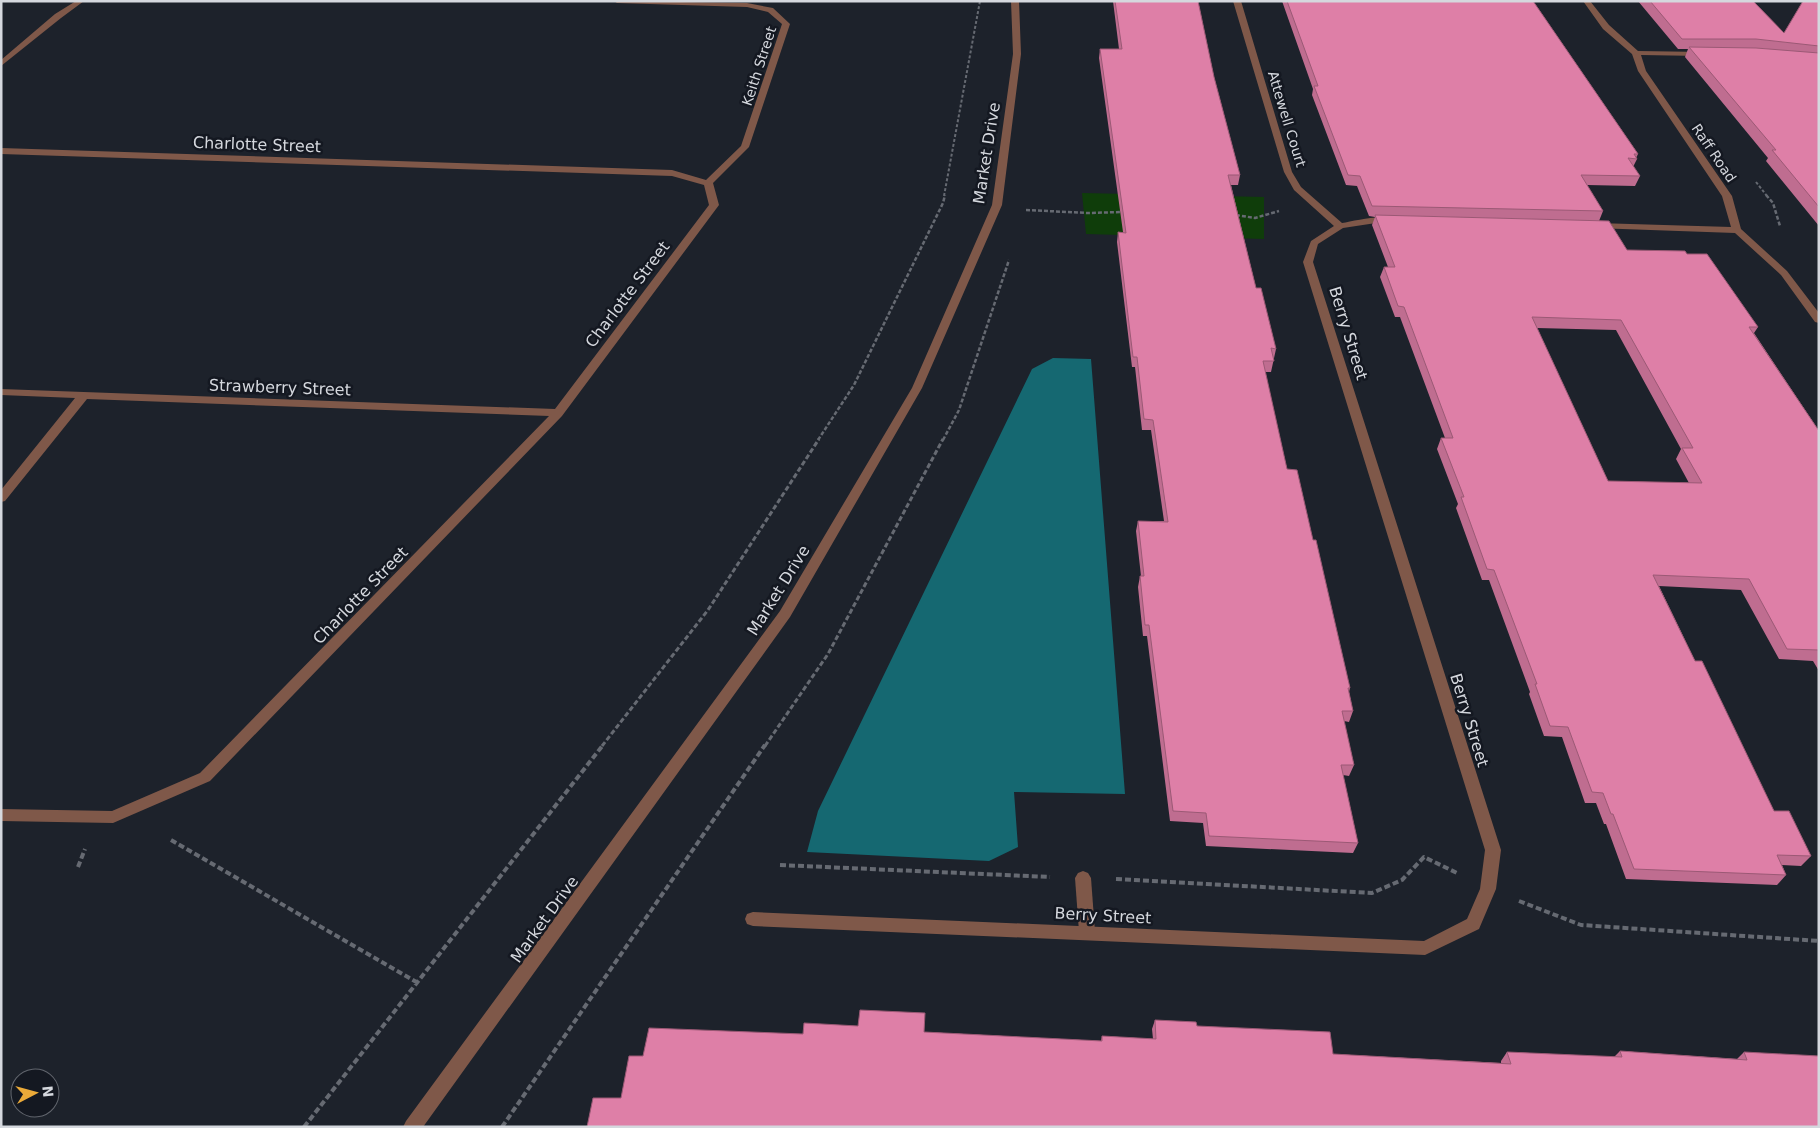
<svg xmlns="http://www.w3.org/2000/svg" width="1820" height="1128" font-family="'DejaVu Sans',sans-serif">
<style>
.green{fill:#0f3d0a}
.water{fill:#156871}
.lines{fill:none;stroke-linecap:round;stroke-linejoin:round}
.path-far3{stroke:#666a72;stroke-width:2;stroke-dasharray:3 2;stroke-linecap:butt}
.path-far2{stroke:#666a72;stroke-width:2.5;stroke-dasharray:4 2;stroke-linecap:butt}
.path-far1{stroke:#666a72;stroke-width:3;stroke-dasharray:5 2.5;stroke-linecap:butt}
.path{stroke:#666a72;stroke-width:4;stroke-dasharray:6 3;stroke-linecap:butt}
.service{fill:#7f5849;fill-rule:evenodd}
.minor{fill:#7f5849;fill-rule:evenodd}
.tertiary{fill:#7f5849;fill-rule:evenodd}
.wall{fill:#bf6d90;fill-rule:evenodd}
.building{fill:#de7fa7;stroke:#9b5975;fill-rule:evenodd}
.labels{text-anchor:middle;stroke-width:5;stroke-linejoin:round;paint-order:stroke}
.far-street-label{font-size:14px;fill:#d5d8de;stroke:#141821}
.street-label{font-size:16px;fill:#d5d8de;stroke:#141821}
</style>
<rect width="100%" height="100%" fill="#1d222b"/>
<path class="green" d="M1082 193 1264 197V239L1086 234Z"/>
<path class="water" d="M1053 358 1091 359 1125 794 1014 792 1018 847 989 861 807 852 818 811 1032 369Z"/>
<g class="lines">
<path class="path-far3" d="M1756 182 1767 196
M944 196 980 1"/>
<path class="path-far2" d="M1766 195 1773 203 1780 226
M1026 210 1088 213 1123 212
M1236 215 1255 218 1279 211
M818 440 854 385 943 203 945 195
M943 440 959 410 1009 260"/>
<path class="path-far1" d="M602 746 708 610 819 439
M765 746 828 654 943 439"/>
<path class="path" d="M171 840 418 983
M780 865 1050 877
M78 867 85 849
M1116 879 1372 893 1402 880 1424 857 1457 873
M1519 901 1581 925 1819 941
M304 1127 603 745
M502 1127 765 745"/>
<path class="service" d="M1083 871 1088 873 1091 878 1095 932 1093 937 1087 939 1081 937 1079 932 1075 878 1078 873Z"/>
<path class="minor" d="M76 1H84L61 18 1 66V60L55 14Z
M614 1 747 3 773 8 790 24 749 147 713 183 719 205 562 416 210 781 113 823 1 821V809L112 811 200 773 549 416 87 399 5 501 1 502V490L75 398 1 395V389L555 409 709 205 704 185 672 176 1 154V148L672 170 706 180 741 146 782 24 768 12 747 7 617 3Z
M1233 1H1241L1292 172 1301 187 1342 223C1354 221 1384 213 1394 220L1389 223H1376L1343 228 1318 244 1313 262 1501 850 1496 889 1479 929 1425 955 753 926 747 924 745 919 747 914 753 912 1424 941 1467 919 1480 889 1485 850 1303 262 1311 241 1334 226 1294 190 1284 172Z
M1583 1H1590L1609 25 1638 51 1704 52V56H1701L1641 55 1646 71 1732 196 1741 229 1787 271 1819 313V323L1815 322 1781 275 1735 233 1594 228 1592 226 1597 223 1731 227 1722 196 1638 71 1632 54 1603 29Z"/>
<path class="tertiary" d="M1011 1H1019L1021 54 1002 205 922 388 790 617 423 1127H403L406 1121 780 611 912 388 992 205 1013 54Z"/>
</g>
<path class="wall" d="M1113 1H1198L1214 77 1240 175 1238 185H1231L1256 288 1276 349 1271 372H1265L1287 469 1313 540 1350 688 1349 692 1353 711 1349 722 1344 721 1354 765 1349 776 1343 775 1358 843 1353 853 1206 846 1203 823 1170 821 1147 636H1143L1138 587 1140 576H1141L1136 531 1138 521H1164L1151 430H1142L1135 367H1132L1117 242 1118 232H1123L1099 58 1100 49H1119Z
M1282 1H1533L1638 154 1636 158 1637 159 1633 167 1640 176 1635 186 1587 185 1603 211 1599 221 1627 250 1687 254 1758 327 1754 333 1819 431V671L1813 661 1779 659 1741 590 1659 586 1695 661 1774 811 1811 856 1801 866 1782 865 1786 875 1777 885 1626 879 1606 824H1604L1596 803H1585L1562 737 1544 736 1529 694 1530 692 1489 580H1482L1456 508 1458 504 1437 449 1441 438H1445L1400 317H1395L1380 277 1384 267H1388L1372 225 1375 217 1369 216 1357 186 1346 185 1312 95 1313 89ZM1537 328 1616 330 1681 449 1676 459 1689 483 1608 481Z
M1638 1H1753L1784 33 1819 1V226L1766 161 1768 158 1685 57 1688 49H1678Z
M1155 1020 1197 1026 1333 1054 1501 1063V1061L1507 1052 1614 1057 1620 1051 1737 1059 1744 1052 1819 1127 621 1098 643 1056 858 1026 924 1032 1101 1041 1102 1036 1153 1039 1152 1029Z"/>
<path class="building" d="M1115 1H1198L1214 77 1240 175H1228L1256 288H1261L1276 349 1271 348 1274 361H1263L1287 469 1297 470 1313 540H1316L1350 688H1348L1353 711H1342L1354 765H1341L1358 843 1209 836 1206 813 1173 811 1149 625H1145L1140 576H1144L1138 521 1168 522 1153 420 1144 419 1137 357H1133L1118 232 1126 233 1100 49H1122Z
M1287 1H1533L1638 154H1634L1637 159 1628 158 1640 176 1581 175 1603 211 1372 206 1360 176 1348 175 1314 86H1318Z
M1650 1H1753L1784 33 1803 1H1819V46L1756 39H1682Z
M1689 47 1756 48 1819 53V207L1772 150H1776Z
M1375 215 1609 221 1627 250 1685 251 1687 254H1707L1758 327H1749L1819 431V650L1787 649 1749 579 1653 575 1695 661H1702L1774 811H1789L1811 856 1777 855 1786 875 1634 869 1613 814H1611L1603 793 1592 792 1568 727 1550 726 1535 684H1537L1494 570 1487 569 1461 497H1464L1441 438H1453L1404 307 1398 306 1384 267H1395ZM1532 317 1621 320 1693 448H1682L1702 483 1608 481Z
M860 1010 925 1013 924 1032 1102 1041V1036L1156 1039 1155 1020 1196 1022 1197 1026 1330 1032 1333 1054 1511 1064 1507 1052 1622 1057 1620 1051 1747 1060 1744 1052 1819 1056V1127H587L593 1098H621L629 1056H643L649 1028 803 1034 804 1023 858 1026Z"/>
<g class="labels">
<g class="far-street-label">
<text transform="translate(759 66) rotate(-72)" y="5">Keith Street</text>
<text transform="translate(1287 119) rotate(73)" y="5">Attewell Court</text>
<text transform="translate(1714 153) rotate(56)" y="5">Raff Road</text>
</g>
<g class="street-label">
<text transform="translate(257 144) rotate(2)" y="6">Charlotte Street</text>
<text transform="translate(986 153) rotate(-81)" y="6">Market Drive</text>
<text transform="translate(627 294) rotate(-53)" y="6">Charlotte Street</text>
<text transform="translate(1349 333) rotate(73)" y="6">Berry Street</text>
<text transform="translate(280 387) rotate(2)" y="6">Strawberry Street</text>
<text transform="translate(778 590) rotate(-58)" y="6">Market Drive</text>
<text transform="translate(360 595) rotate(-46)" y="6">Charlotte Street</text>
<text transform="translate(1470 720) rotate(73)" y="6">Berry Street</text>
<text transform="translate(1103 915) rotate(3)" y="6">Berry Street</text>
<text transform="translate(544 919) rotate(-54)" y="6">Market Drive</text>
</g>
</g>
<rect width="1820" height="1128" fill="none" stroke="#d5d8de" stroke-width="5"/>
<g transform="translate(35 1093) rotate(84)"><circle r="24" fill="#141821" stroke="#61656d"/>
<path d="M0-4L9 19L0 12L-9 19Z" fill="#ebaa39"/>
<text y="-8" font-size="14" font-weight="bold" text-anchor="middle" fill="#d5d8de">N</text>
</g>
</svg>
